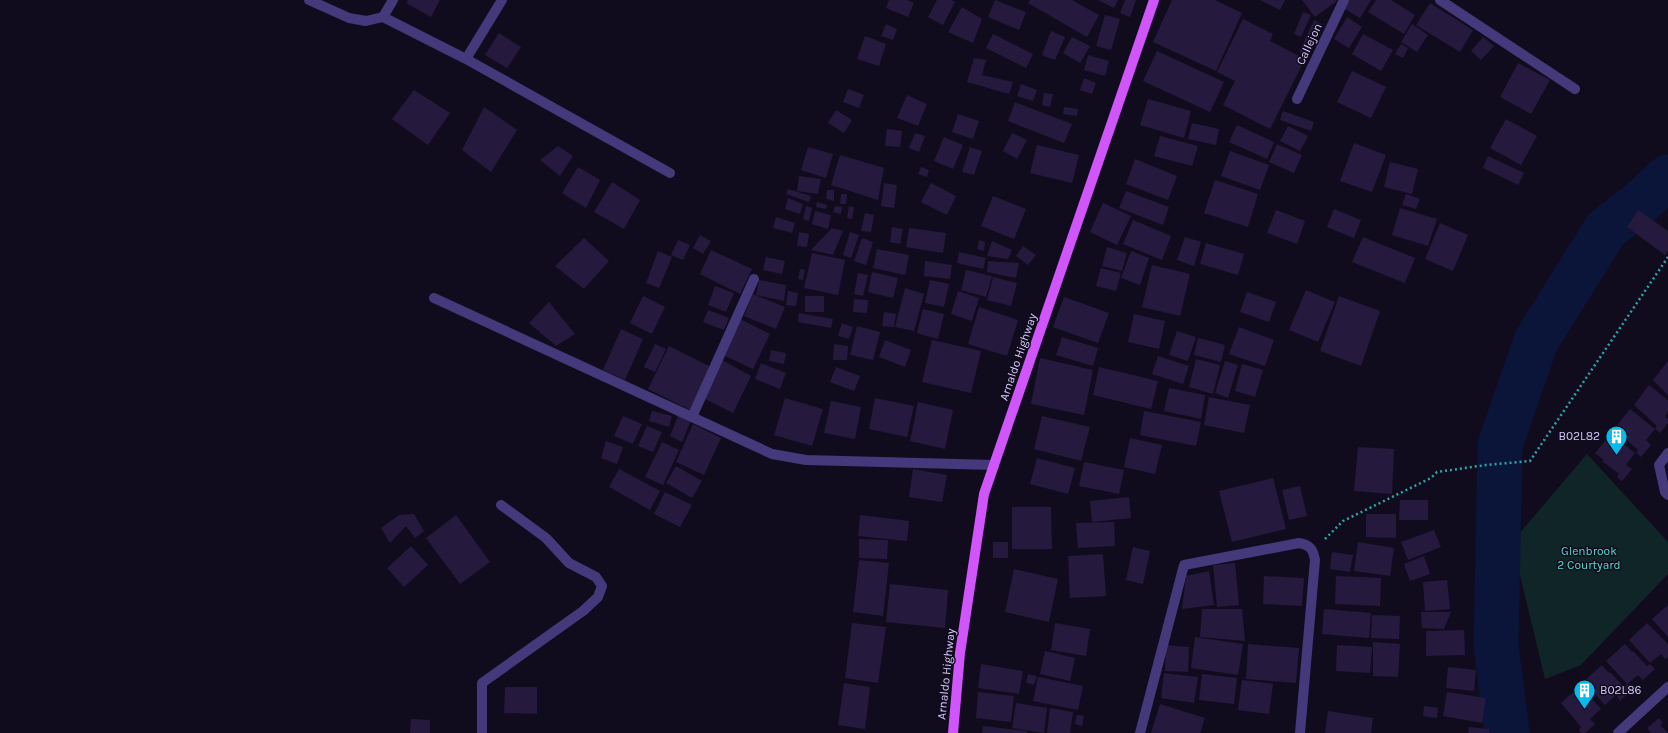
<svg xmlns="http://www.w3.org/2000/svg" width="1668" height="733" font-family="Karla,sans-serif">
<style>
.green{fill:#102527}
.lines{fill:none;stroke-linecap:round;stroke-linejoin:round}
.river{stroke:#0a1539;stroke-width:45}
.building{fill:#25193e}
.path{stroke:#30a4ab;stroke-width:2.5;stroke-dasharray:2 3;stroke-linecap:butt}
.minor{stroke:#43397b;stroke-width:10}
.major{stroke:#d055fa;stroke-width:10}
.labels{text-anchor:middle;stroke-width:3;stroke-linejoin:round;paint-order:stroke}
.street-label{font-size:12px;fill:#d6cafd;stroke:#110c1d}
.poi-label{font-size:12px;fill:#d6cafd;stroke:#110c1d;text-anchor:end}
.park-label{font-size:12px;fill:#59daca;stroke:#110c1d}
</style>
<rect width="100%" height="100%" fill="#110c1d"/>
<path class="green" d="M1587 454 1668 542V574L1581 665 1545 679 1512 542Z"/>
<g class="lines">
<path class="river" d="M1507 733 1496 645 1500 445 1536 341 1606 229 1640 203 1668 177"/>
</g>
<path class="building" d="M408 0H440L431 17 406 3Z
M889 0H907L914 3 908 17 886 8Z
M937 0H951L955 2 943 25 928 17Z
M995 0 1026 12 1019 30 988 17Z
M1030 0H1072L1099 15 1087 37 1028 3Z
M1098 0H1118L1114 8Z
M1125 0H1136L1130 17 1120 13Z
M1172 0H1215L1242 13 1216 71 1153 42Z
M1260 0H1285L1280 10Z
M1302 0H1336L1337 1 1315 17Z
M1347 0H1371L1360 18 1343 8Z
M1376 0H1391L1415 15 1404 34 1368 12Z
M1430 3 1473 30 1460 52 1416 25Z
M962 7 982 19 973 43 948 32Z
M1303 12 1311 15 1301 37 1294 34Z
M1105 15 1120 19 1111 50 1096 46Z
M1347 17 1362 27 1349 48 1334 39Z
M1243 19 1273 34 1270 41 1305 59 1270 129 1223 105 1235 81 1217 72Z
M1314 20 1323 25 1309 56 1299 52Z
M886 24 897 29 893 40 881 36Z
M1412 24 1428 35 1417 52 1401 42Z
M1051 31 1065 37 1055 60 1042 55Z
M499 33 521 47 507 68 485 55Z
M993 34 1033 54 1026 68 986 48Z
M1363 34 1393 50 1381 71 1352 54Z
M865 36 886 44 879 66 857 59Z
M1072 37 1090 46 1080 63 1063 53Z
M1483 37 1494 46 1481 60 1471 51Z
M1401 44 1408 48 1403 58 1395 54Z
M1157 51 1224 82 1210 112 1143 81Z
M1088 55 1109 61 1105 76 1084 70Z
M974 58 986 60 982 75 1013 82 1009 94 967 82Z
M1518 63 1550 80 1531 114 1500 97Z
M1352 71 1386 87 1371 118 1337 102Z
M1084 78 1096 83 1092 94 1080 90Z
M1021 84 1037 90 1033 101 1017 96Z
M848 89 864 95 859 108 843 102Z
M414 90 450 113 428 145 392 119Z
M1044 93 1053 94 1050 107 1042 105Z
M907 95 927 104 918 126 897 118Z
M1148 99 1191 111 1184 138 1140 125Z
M1015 102 1072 124 1064 143 1008 121Z
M484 107 517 130 491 172 462 150Z
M1064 107 1078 109 1077 116 1063 114Z
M836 110 852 120 844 133 828 123Z
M1283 111 1314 122 1311 131 1280 120Z
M958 114 979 121 973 139 952 132Z
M1506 119 1537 136 1521 165 1490 148Z
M1192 123 1219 129 1216 145 1188 139Z
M1237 125 1274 142 1267 159 1229 142Z
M1288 126 1308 136 1300 151 1280 141Z
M887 129 902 131 900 147 885 146Z
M915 133 925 136 919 152 909 148Z
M1012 133 1027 140 1017 159 1003 151Z
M1160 136 1198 146 1192 166 1154 156Z
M944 137 963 145 953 169 934 161Z
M1354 143 1386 155 1372 192 1340 181Z
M1277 144 1302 155 1294 173 1269 162Z
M1037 145 1079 155 1072 183 1030 173Z
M558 146 573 156 560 176 540 160Z
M808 147 833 154 826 178 801 170Z
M970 147 982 151 974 175 962 172Z
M1230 151 1269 165 1260 190 1221 176Z
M840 155 884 168 878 200 831 185Z
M1488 156 1524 173 1518 185 1483 168Z
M1135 159 1177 176 1168 200 1126 184Z
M1390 162 1418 169 1412 194 1384 187Z
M578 167 600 180 586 208 562 193Z
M921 167 929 170 927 177 918 174Z
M799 176 821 179 818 194 797 191Z
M1215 180 1258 194 1248 227 1204 213Z
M612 182 640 200 624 229 594 212Z
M884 183 897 185 894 208 881 206Z
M931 183 956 196 947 215 921 202Z
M788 189 811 196 809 202 786 194Z
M827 190H834V201L826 199Z
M1126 191 1169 207 1163 225 1119 208Z
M841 194H847L846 204H840Z
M1406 194 1420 199 1416 209 1402 205Z
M993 196 1026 209 1014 239 981 226Z
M788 198 803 204 800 214 785 209Z
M817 202 827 205 826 209 816 207Z
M1103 203 1131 216 1117 245 1090 232Z
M806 206 812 208 809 221 803 219Z
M835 206 842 207 841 214 833 212Z
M849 206 854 207 852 219 847 218Z
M1400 208 1437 219 1428 246 1392 235Z
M1334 209 1361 220 1354 238 1327 227Z
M1276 210 1305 221 1297 244 1267 233Z
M1638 210 1668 231V250L1665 255 1627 227Z
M815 211 831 215 828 229 812 224Z
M865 213 874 215 871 232 861 231Z
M776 217 795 223 792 233 773 228Z
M1133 220 1171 236 1162 260 1123 244Z
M1440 223 1468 235 1453 271 1425 259Z
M892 227 903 229 900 244 890 242Z
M832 228 843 231 833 255 811 250Z
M909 228 946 233 943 253 906 247Z
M799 232 809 234 807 247 797 246Z
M850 232 859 235 851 258 843 255Z
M700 235 711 241 703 254 693 248Z
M1185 237 1201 242 1194 266 1177 260Z
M1363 237 1415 258 1405 283 1352 262Z
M584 238 609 261 584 289 555 266Z
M862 238 873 242 866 265 854 261Z
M678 240 690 245 683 260 671 255Z
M979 240 985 242 984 251 977 249Z
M992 241 1012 250 1008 259 987 256Z
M1206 243 1244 254 1238 275 1200 264Z
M1023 246 1036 255 1028 265 1016 256Z
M1107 247 1127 253 1122 271 1102 266Z
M877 249 909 255 905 275 873 268Z
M711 250 752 269 740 294 700 274Z
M658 251 672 257 659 288 646 283Z
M1131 251 1149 258 1140 285 1121 278Z
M959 252 986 258 983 269 957 263Z
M812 253 845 260 838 295 804 288Z
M766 257 785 261 782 274 763 270Z
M925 261 952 265 950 279 924 276Z
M988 261 1019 263 1016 278 987 272Z
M1152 265 1190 274 1180 316 1142 307Z
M1101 268 1121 273 1116 291 1096 286Z
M800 269 805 270 803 280 798 279Z
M966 270 992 276 986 297 961 290Z
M872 272 898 278 893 298 868 292Z
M858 273 868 275 863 296 854 294Z
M993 277 1017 283 1011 306 987 300Z
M759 280 786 285 784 301 756 295Z
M930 280 949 284 944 307 925 303Z
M715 286 734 293 726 312 708 305Z
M905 288 924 294 914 331 895 327Z
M1306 290 1335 302 1318 342 1289 330Z
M788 291 798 293 796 306 786 305Z
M958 291 979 298 972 321 951 314Z
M1247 292 1276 302 1269 322 1240 312Z
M753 294 785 307 776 329 744 316Z
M643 296 665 307 652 334 630 323Z
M805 296H824V312H805Z
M1339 296 1380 311 1361 366 1320 351Z
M1064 297 1109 313 1098 343 1053 327Z
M854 299 868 300 867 313 853 312Z
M549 302 575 334 556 346 529 323Z
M979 307 1018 320 1007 356 968 344Z
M923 309 944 314 938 339 917 333Z
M708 310 729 318 724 330 703 322Z
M884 312 896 314 894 327 882 326Z
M799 313 833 319 831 328 798 322Z
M1134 314 1165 321 1159 349 1128 342Z
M740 319 770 334 753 369 723 355Z
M842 323 853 327 849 339 838 336Z
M857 326 880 332 873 360 850 355Z
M1239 327 1274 340 1265 366 1229 354Z
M621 329 643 339 625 380 603 370Z
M1177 331 1196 337 1188 361 1169 355Z
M1062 337 1098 348 1093 366 1056 355Z
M1198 338 1225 345 1221 362 1194 355Z
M885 340 911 350 905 367 879 357Z
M932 340 981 351 971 393 922 382Z
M655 344 666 349 655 372 644 367Z
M834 344 848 346 847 360H833Z
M669 346 711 367 690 410 648 389Z
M771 350 786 353 784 364 769 361Z
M1158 356 1189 366 1183 384 1152 374Z
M1040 358 1093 370 1084 415 1031 404Z
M1196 359 1220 365 1213 394 1189 387Z
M722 360 751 376 733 413 703 398Z
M1225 361 1238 365 1228 398 1215 393Z
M1668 361V395L1653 380Z
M761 363 786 373 780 389 755 379Z
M1242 364 1263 370 1255 397 1235 391Z
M836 367 860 376 854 391 830 382Z
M1099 367 1158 381 1151 409 1093 395Z
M1649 385 1668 400V412L1665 416 1668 419V423L1660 433 1655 429 1657 426 1634 405Z
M1169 388 1205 395 1201 419 1164 411Z
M1209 397 1250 405 1244 433 1204 425Z
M785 398 823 409 812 446 774 435Z
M875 398 914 406 907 437 869 429Z
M831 401 861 407 855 439 824 433Z
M918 402 953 410 945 449 910 441Z
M1630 409 1655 429 1646 440 1651 445 1641 457 1636 453 1638 450 1614 429Z
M652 411 672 416 669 427 649 421Z
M1144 411 1201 422 1196 446 1140 435Z
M679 413 692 418 682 442 670 436Z
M623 416 642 424 633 444 614 436Z
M1042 416 1090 427 1081 461 1034 449Z
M693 424 721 438 704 475 676 462Z
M647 426 662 432 653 452 638 446Z
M1611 434 1635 453 1626 465 1632 469 1622 481 1617 477 1619 474 1602 461 1604 460 1595 453Z
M1130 438 1162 445 1155 474 1124 467Z
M606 441 623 447 617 464 601 458Z
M662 442 679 450 663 485 645 477Z
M1358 447 1394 449 1392 494 1354 491Z
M1037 458 1075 468 1068 494 1030 484Z
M1084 462 1124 470 1119 494 1079 486Z
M676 466 702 481 692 498 666 483Z
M619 469 660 491 650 510 609 487Z
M913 469 947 475 942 502 909 497Z
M1273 478 1286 529 1232 542 1219 491Z
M1300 486 1307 516 1289 520 1282 490Z
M665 492 692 505 680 527 654 514Z
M1129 497 1131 518 1092 522 1090 501Z
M1400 500H1428V520H1399Z
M1012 507H1051L1052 549H1012Z
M414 514 424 531 415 538 406 526 390 543 381 528 399 515Z
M1366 514H1396V538L1366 537Z
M456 515 490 562 460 584 426 538Z
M860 515 909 521 907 541 858 536Z
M1114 522 1115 546 1078 548 1076 523Z
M1434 530 1441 547 1408 560 1401 542Z
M859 539 888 540 887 559 859 558Z
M993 542H1008V558H993Z
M1358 542 1394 548 1390 576 1354 571Z
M411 546 428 565 404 587 387 568Z
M1133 547 1150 551 1143 584 1126 580Z
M1332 552 1353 555 1350 572 1330 569Z
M1103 554 1106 596 1070 598 1068 556Z
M1424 556 1430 574 1410 581 1404 564Z
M859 560 889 563 883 616 853 612Z
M1235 563 1239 605 1217 607 1213 565Z
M1014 569 1058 579 1049 622 1005 612Z
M1209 571 1214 605 1182 609 1186 576Z
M1264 576 1304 578 1302 606 1263 604Z
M1336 576 1381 578 1380 606 1335 604Z
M1447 580 1450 609 1425 611 1423 582Z
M890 584 948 590 945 628 886 622Z
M1668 605V637L1652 619Z
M1202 609H1242L1245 641 1200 637Z
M1324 609 1371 613 1369 638 1322 634Z
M1421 612H1451L1444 629 1422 628Z
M1372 615 1400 616 1399 639 1371 638Z
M852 623 886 627 878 683 845 678Z
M1055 623 1090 629 1086 656 1051 650Z
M1647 623 1668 644V657L1665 659 1661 654 1650 663 1629 640Z
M1464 630 1465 655 1426 656V631Z
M1195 637 1243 644 1238 675 1191 668Z
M1373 642 1400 644 1398 677 1373 676Z
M1248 644 1299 648 1296 683 1246 679Z
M1625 644 1632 652 1633 651 1647 666 1650 664 1655 669 1643 680 1638 675 1627 684 1606 661Z
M1166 645 1189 647 1188 672 1165 671Z
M1337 645 1372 647 1370 673 1336 671Z
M1045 651 1075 658 1070 681 1040 674Z
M981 664 1023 671 1019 694 978 688Z
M1602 665 1609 673 1610 672 1624 687 1627 685 1632 690 1620 701 1616 695 1605 705 1583 682Z
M1448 667 1476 670 1474 691 1446 688Z
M1164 673 1198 677 1194 703 1161 698Z
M1028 674 1037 676 1034 685 1026 683Z
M1202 674 1237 678 1234 704 1199 700Z
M1038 677 1083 686 1078 710 1033 701Z
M1242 680 1273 684 1269 714 1238 710Z
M844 683 870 687 865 729 838 725Z
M1580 686 1601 709 1590 719 1595 724 1585 733H1582L1579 730 1581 727 1561 703Z
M505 687H537V714L504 713Z
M978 692 1014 696 1011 722 976 718Z
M1447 692 1486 698 1482 723 1443 716Z
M1016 703 1047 708 1044 733 1012 728Z
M1160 704 1205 718 1200 733H1151Z
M1424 706 1438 708 1437 718 1423 716Z
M1050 708 1073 712 1070 733H1047Z
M1328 711 1373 718 1371 733H1325Z
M1077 715 1084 716 1082 726 1075 724Z
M1659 718 1663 723 1660 725 1668 733H1651L1647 728Z
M411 719 430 720V733H410Z
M983 726 1027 731V733H982Z
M1469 727 1489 729V733H1468Z"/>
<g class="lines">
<path class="path" d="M1325 539 1343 521 1431 478 1437 472 1486 465 1530 461 1668 257"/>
<path class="minor" d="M309 0 349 18 366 21 383 17 393 0
M1440 0 1575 89
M383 17 466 59 502 0
M466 59 670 173
M1297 99 1344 0
M434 298 772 454 806 460 994 465
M692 417 754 279
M1668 453 1659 465 1665 492 1668 495
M482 733V683L583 611 598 597 602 586 596 577 569 563 546 538 501 505
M1140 733 1184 565 1299 543C1310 545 1313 549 1315 560L1300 733
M1618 733 1668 687"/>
<path class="major" d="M953 733 960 653 984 494 1154 0"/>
</g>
<defs>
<symbol id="building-pin" viewBox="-11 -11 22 30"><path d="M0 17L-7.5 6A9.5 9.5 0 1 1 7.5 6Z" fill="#07baed" stroke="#110c1d"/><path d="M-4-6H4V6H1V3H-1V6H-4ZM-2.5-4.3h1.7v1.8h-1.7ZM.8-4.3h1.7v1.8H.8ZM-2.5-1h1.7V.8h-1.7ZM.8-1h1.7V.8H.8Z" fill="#fff"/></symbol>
</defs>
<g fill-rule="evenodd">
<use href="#building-pin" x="1604" y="424" width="25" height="34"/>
<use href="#building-pin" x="1572" y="678" width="25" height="34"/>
</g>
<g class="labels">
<g class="street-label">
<text transform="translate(1309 44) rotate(-65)" y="4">Callejon</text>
<text transform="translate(1018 357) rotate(-71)" y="4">Arnaldo Highway</text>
<text transform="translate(946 674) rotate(-84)" y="4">Arnaldo Highway</text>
</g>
<g class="poi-label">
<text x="1600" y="440">B02L82</text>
<text x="1600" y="694" text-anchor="start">B02L86</text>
</g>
<g class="park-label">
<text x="1589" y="555">Glenbrook<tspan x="1589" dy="14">2 Courtyard</tspan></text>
</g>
</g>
</svg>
